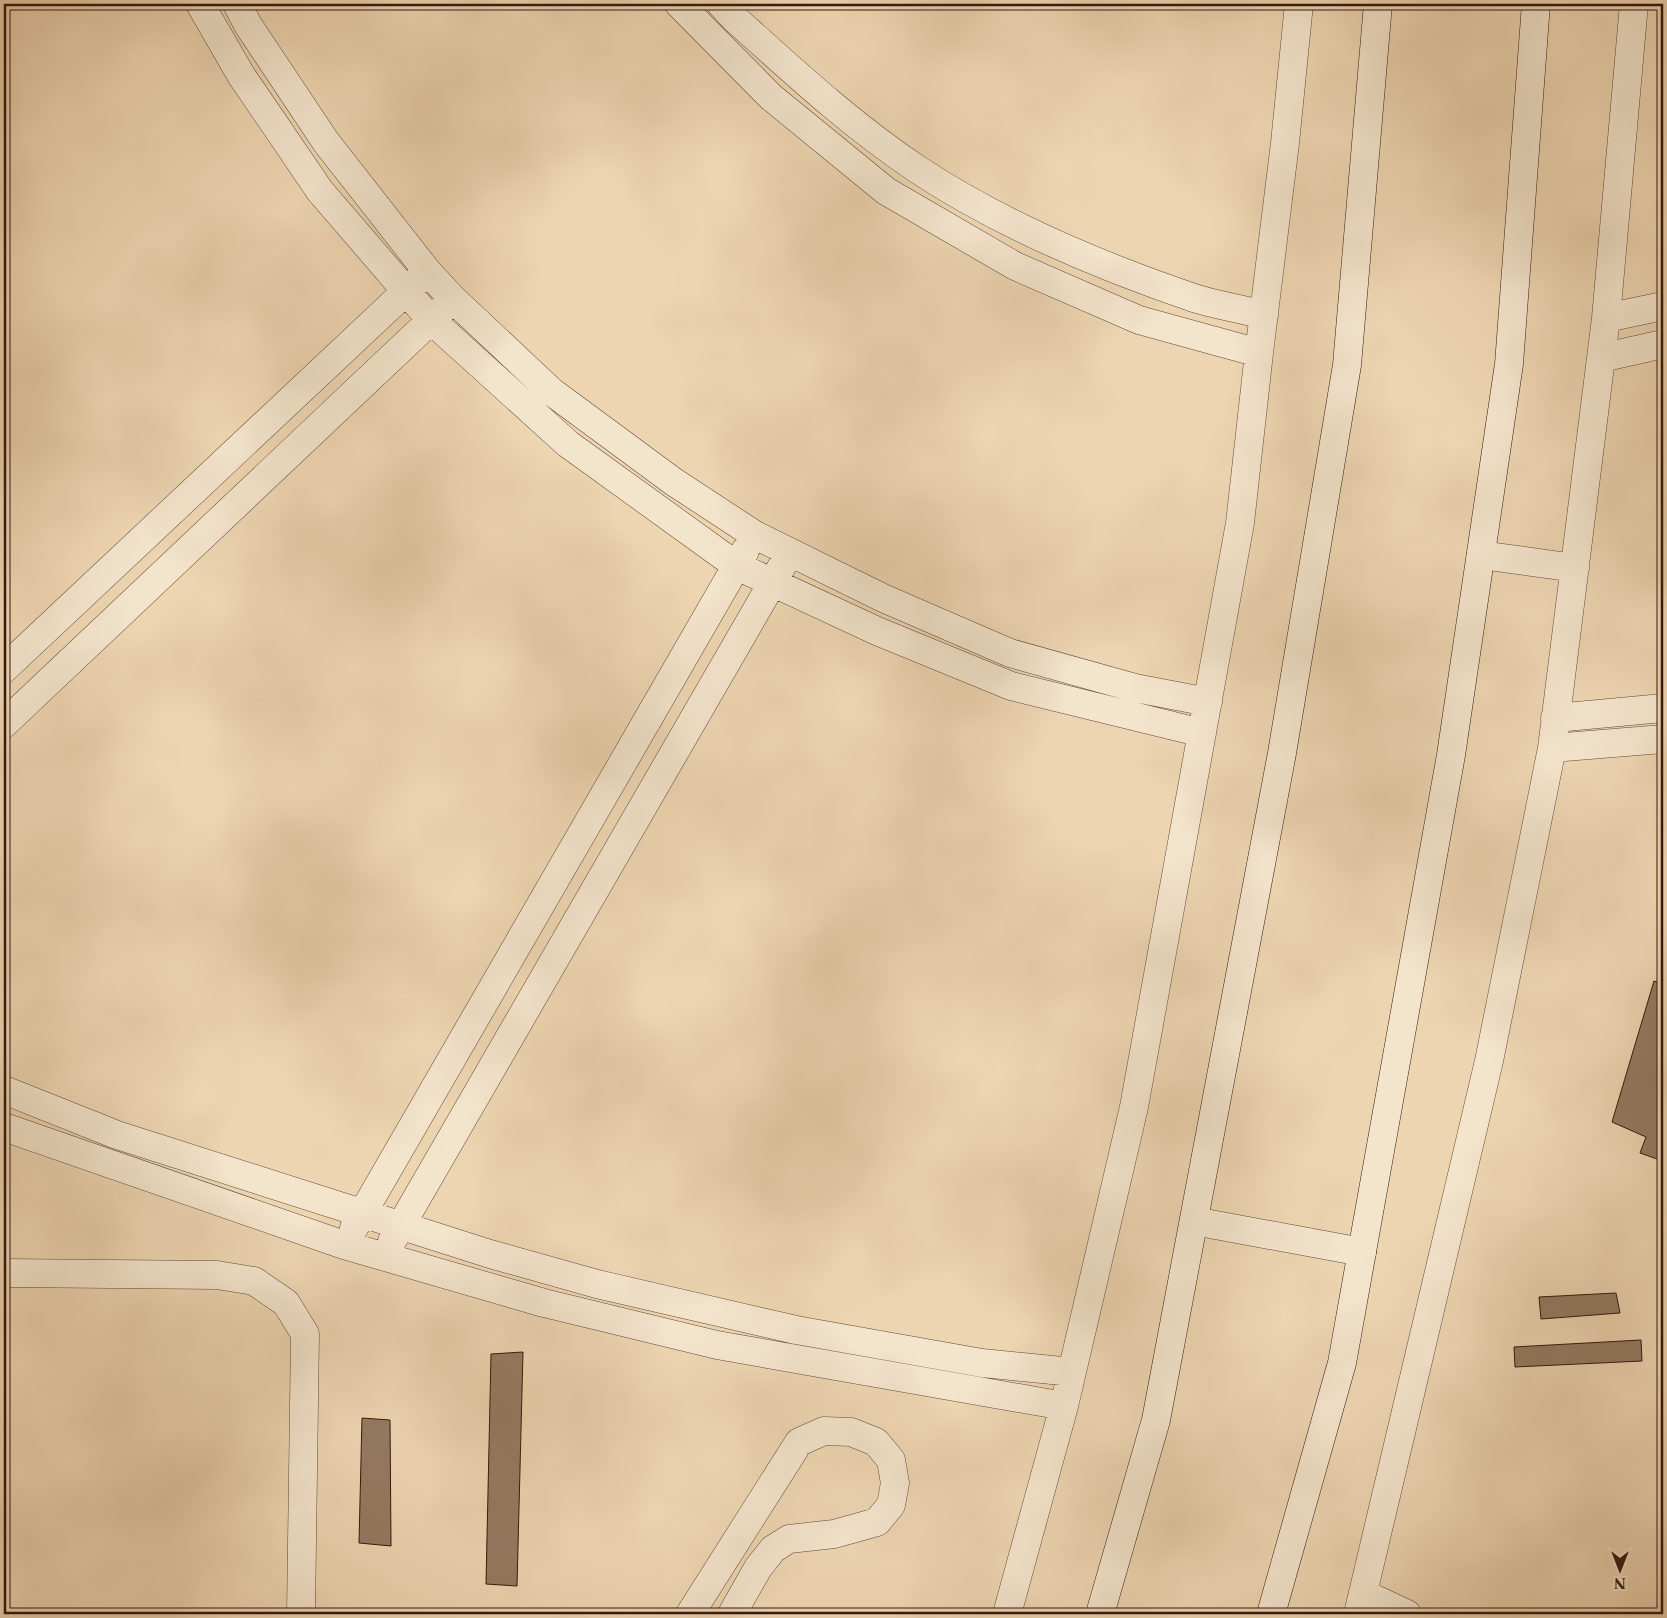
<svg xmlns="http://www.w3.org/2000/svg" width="1667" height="1618" font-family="'Libre Caslon Text',serif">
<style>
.building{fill:#947b63;stroke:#34190f}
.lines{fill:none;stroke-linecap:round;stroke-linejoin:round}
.minor-casing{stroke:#624838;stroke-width:29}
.secondary-casing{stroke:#34190f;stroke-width:29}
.minor{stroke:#f3e4cc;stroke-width:28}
.secondary{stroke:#f3e4cc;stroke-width:28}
</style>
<rect width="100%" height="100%" fill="#edd5b1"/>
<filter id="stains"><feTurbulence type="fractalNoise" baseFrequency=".004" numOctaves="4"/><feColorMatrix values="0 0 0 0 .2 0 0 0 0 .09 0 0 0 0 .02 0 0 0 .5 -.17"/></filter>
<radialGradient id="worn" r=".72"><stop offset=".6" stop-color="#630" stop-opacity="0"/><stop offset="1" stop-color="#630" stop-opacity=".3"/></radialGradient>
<path class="building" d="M1654 981 1663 984V1161L1640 1153 1646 1137 1612 1122Z
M1616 1293 1620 1313 1541 1319 1539 1297Z
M1641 1340 1642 1361 1515 1367 1514 1347Z
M523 1352 517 1586 486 1584 491 1354Z
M362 1418 390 1420 391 1546 359 1543Z"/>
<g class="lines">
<defs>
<path id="minor" d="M200 4 241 75 320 191 431 320 568 444 737 566 877 631 1011 686 1202 733
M237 4 248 25 326 142 427 271 453 299 552 392 674 482 755 535 883 598 1010 653 1135 688 1208 702
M679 4 771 97 886 191 1015 266 1139 320 1259 353
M721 4 734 18C793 71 851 125 917 169 1000 224 1100 266 1194 298 1216 305 1241 309 1264 315
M1606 318 1663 306
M1601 358 1663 344
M1481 555 1575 568
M4 669 418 280
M1555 718 1663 708
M4 724 445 307
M1552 748 1663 739
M4 1090 117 1135 490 1254 597 1284 796 1330 982 1363 1072 1372
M4 1127 344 1245 544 1303 717 1345 1064 1406
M1194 1221 1362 1252
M354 1228 745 551
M392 1241 782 566
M4 1273 217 1275 254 1281 286 1303 305 1334 301 1614
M1364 1594 1407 1614
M690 1614 799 1442 824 1431 851 1432 876 1442 891 1460 895 1483 891 1505 877 1522 834 1534 789 1539 773 1549 758 1568 732 1614
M1007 1614 1064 1406 1134 1107 1240 523 1259 353 1285 143 1299 4
M1358 1614 1489 1061 1552 748 1606 318 1634 4"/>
<path id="secondary" d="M1100 1614 1156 1420 1282 753 1347 365 1378 4
M1271 1614 1342 1363 1451 755 1509 364 1536 4"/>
</defs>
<use href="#minor" class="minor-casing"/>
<use href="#secondary" class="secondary-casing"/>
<use href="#minor" class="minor"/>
<use href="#secondary" class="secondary"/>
</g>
<rect width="1667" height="1618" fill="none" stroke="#edd5b1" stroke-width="20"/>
<rect x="5" y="5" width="1657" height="1608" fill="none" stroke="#34190f" stroke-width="2.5"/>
<rect x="10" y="10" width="1647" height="1598" fill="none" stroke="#34190f"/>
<g transform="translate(1620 1570) rotate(180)" stroke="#f3e4cc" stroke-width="4" paint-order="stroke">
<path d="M0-4L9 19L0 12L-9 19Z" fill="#34190f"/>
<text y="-8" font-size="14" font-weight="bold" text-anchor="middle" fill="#34190f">N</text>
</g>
<rect width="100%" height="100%" filter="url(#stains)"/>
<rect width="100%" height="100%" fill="url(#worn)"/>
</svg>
